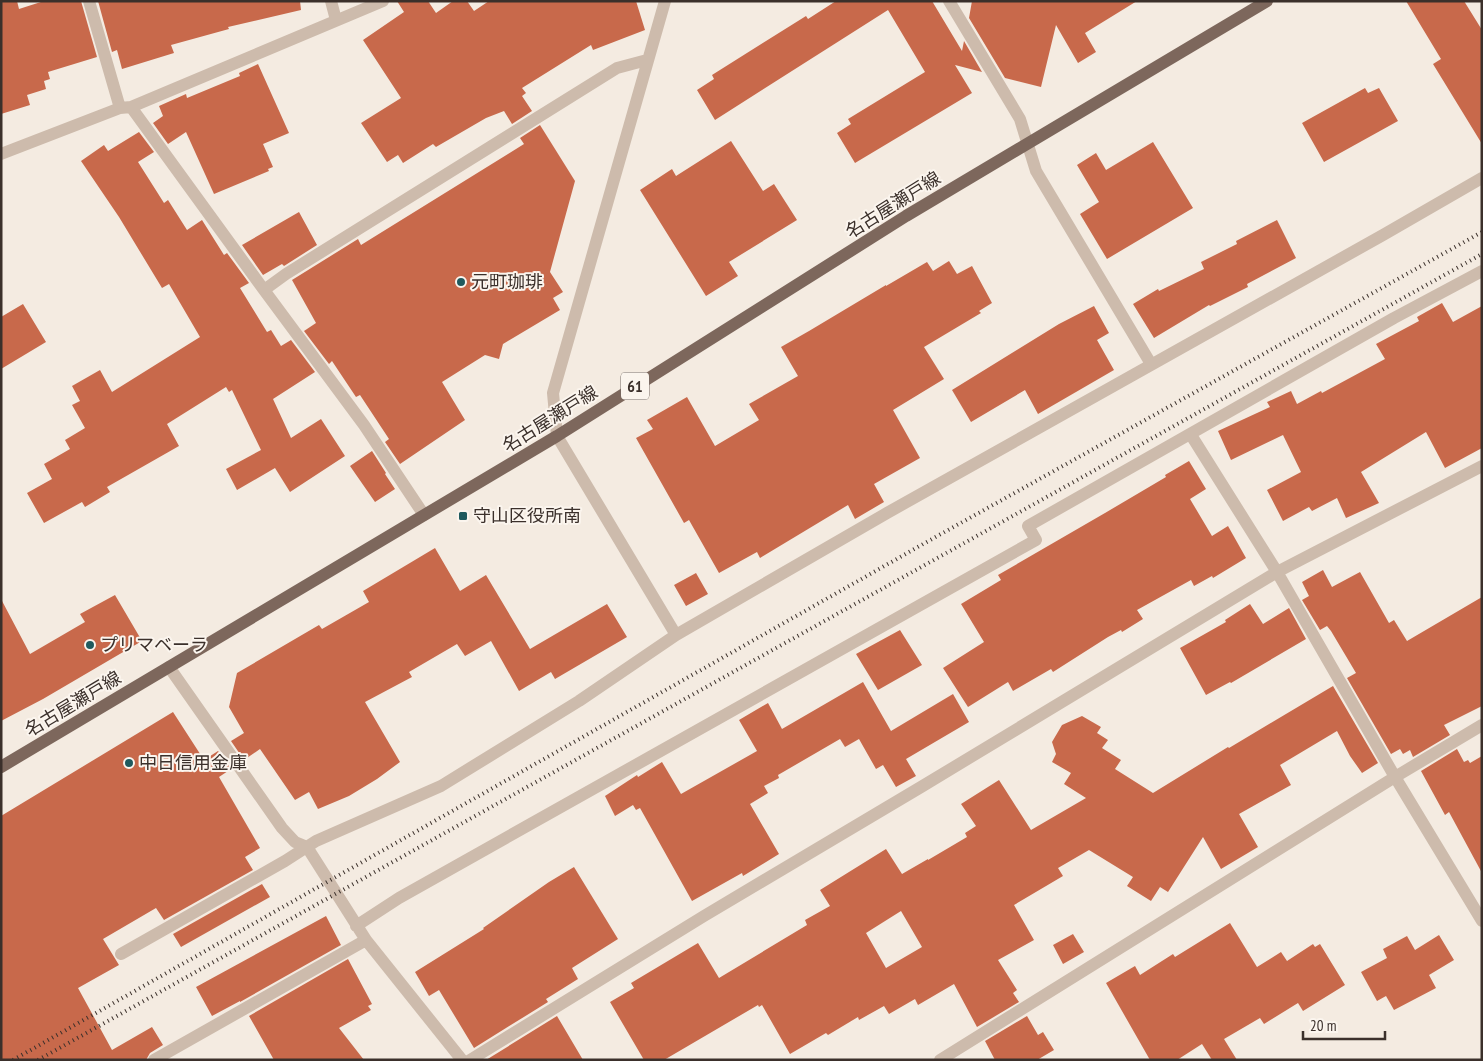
<svg xmlns="http://www.w3.org/2000/svg" width="1483" height="1061" font-family="'PT Sans Narrow','Noto Sans JP',sans-serif">
<style>
.building{fill:#c8694b;fill-rule:evenodd}
.lines{fill:none;stroke-linecap:round;stroke-linejoin:round}
.minor{stroke:#cdbbac;stroke-width:12}
.primary{stroke:#7d675c;stroke-width:12}
.rail{stroke:#3b302b;stroke-width:4;stroke-dasharray:1 4;stroke-linecap:butt}
.poi-dot{fill:#1f5a5e;stroke:#fbf5ee;stroke-width:2}
.labels{text-anchor:middle;stroke-width:4;stroke-linejoin:round;paint-order:stroke}
.shield{fill:#fbf5ee;stroke:#756b66;stroke-width:1}
.shield-label{font-size:16px;font-weight:bold;fill:#3b302b}
.street-label{font-size:18px;fill:#3b302b;stroke:#fbf5ee}
.poi-label{font-size:18px;fill:#3b302b;stroke:#fbf5ee;text-anchor:start}
</style>
<rect width="100%" height="100%" fill="#f4ebe1"/>
<path class="building" d="M1 1H17L19 9 44 1H81L97 57 48 72 50 79 44 81 46 89 27 95 30 105 1 114Z
M98 1H300L301 10 228 27 229 29 171 45 174 53 122 69 117 50 112 52Z
M397 1H428L436 13 453 1H467L474 11 489 1H636L645 30 593 50 591 45 522 88 526 93 522 96 532 111 512 124 504 111 486 118 436 147 433 144 403 163 398 155 387 162 361 123 401 98 363 40 404 12Z
M836 1H932L962 51 964 41 982 72 955 65 972 93 855 163 837 133 851 124 848 119 925 72 888 10 715 120 697 90 714 79 712 75 806 16 808 19Z
M972 1H1137L1085 33 1096 52 1078 63 1056 25 1041 87 1005 78 969 18Z
M1406 1H1464L1482 30V144L1433 64 1441 59Z
M258 64 289 133 263 144 273 167 268 169 269 171 214 194 186 132 168 144 153 123 163 116 159 106 186 94 187 98 240 76 239 73Z
M1365 88 1368 93 1379 88 1398 121 1324 162 1302 123Z
M540 125 575 181 550 272 563 292 553 298 560 310 503 344 499 359 485 355 442 382 465 420 400 464 385 442 389 439 360 395 356 397 332 361 329 364 304 331 316 323 292 280 358 239 361 245 524 144 520 138Z
M139 132 154 152 138 162 164 203 168 200 187 230 202 220 224 255 227 253 249 283 240 288 267 332 271 330 281 346 291 340 315 372 273 399 291 438 321 419 345 456 290 492 275 468 237 490 226 469 261 450 232 390 229 392 226 387 167 424 179 446 107 487 110 492 85 507 82 502 44 523 27 493 52 479 44 464 70 449 65 440 85 428 72 405 80 401 72 386 100 370 112 392 200 337 169 284 162 288 119 217 81 161 104 145 108 151Z
M731 141 763 191 774 184 797 220 729 262 738 276 706 296 640 190 672 169 676 176Z
M1153 142 1193 208 1107 259 1080 214 1099 202 1077 165 1096 153 1106 170Z
M299 212 317 245 284 266 282 264 263 275 242 245Z
M1277 220 1296 258 1247 284 1248 287 1210 306 1209 305 1154 338 1133 304 1158 289 1159 291 1204 269 1201 262 1237 244 1236 241Z
M949 261 957 274 972 266 992 303 979 311 981 313 924 347 944 379 893 410 920 458 874 484 884 502 855 519 848 505 760 558 757 552 719 573 689 520 684 523 636 438 653 429 647 420 687 397 715 446 759 420 749 404 798 376 781 347 809 331 886 285V286L927 262 933 271Z
M1442 303 1453 322 1482 306V448L1445 468 1426 432 1361 472 1379 503 1346 518 1337 498 1312 511 1309 507 1283 521 1267 490 1301 472 1283 435 1231 460 1218 431 1270 407 1267 402 1291 391 1297 404 1321 391 1322 393 1385 359 1376 344 1419 321 1417 317Z
M23 304 46 342 1 369V317Z
M1094 306 1109 333 1097 340 1114 370 1038 414 1025 390 971 422 952 390 1059 324Z
M372 451 386 473 385 474 395 489 375 502 350 466Z
M1189 461 1206 489 1190 499 1212 536 1228 526 1246 558 1213 578 1212 576 1194 586 1191 580 1137 610 1143 619 1122 632 1121 630 1108 637 1053 672 1051 669 1013 691 1008 682 968 707 943 668 984 642 961 604 1001 580 998 575 1105 513 1166 477 1165 475Z
M435 548 460 591 486 575 530 649 607 604 627 637 555 679 551 672 519 691 491 641 465 656 457 644 409 672 412 677 365 702 400 762 377 779 349 796 318 809 309 792 295 800 260 749 244 760 231 741 244 733 229 707 237 673 319 625 322 629 369 602 363 591Z
M1323 570 1332 587 1360 572 1389 623 1394 620 1407 641 1482 597V706L1444 725 1450 735 1413 757 1410 750 1403 754 1400 749 1391 754 1347 678 1356 673 1331 631 1327 626 1320 630 1302 600 1309 596 1302 582Z
M696 573 708 594 686 606 674 585Z
M115 595 142 641 43 699 1 721V599L30 654 85 622 80 614Z
M1250 604 1263 624 1289 608 1306 639 1231 683 1230 682 1206 695 1180 648 1226 622 1225 620Z
M900 630 922 665 878 690 856 654Z
M863 682 891 731 953 694 969 722 906 759 916 776 896 787 883 765 876 769 859 739 845 747 840 739 778 775 779 778 764 786 768 793 750 804 779 854 743 876 742 873 692 901 640 808 636 810 633 805 615 816 605 796 637 775 638 777 662 762 681 794 757 751 739 720 768 703 782 729Z
M1333 686 1378 763 1362 773 1350 756 1337 731 1280 765 1291 785 1239 814 1258 847 1221 869 1203 837 1168 892 1160 887 1151 901 1127 886 1133 877 1089 850 1058 868 1063 876 1014 905 1034 940 998 960 1017 990 1013 993 1019 1002 977 1027 954 984 918 1005 915 999 889 1014 884 1006 859 1020 858 1017 828 1035 826 1033 790 1054 762 1005 759 1007 758 1005 664 1060H644L610 1002 634 988 631 983 698 943 719 978 807 925 805 920 830 906 820 890 886 849 902 874 928 859V860L967 837 965 833 976 826 961 804 999 780 1031 830 1086 798 1064 784 1071 773 1052 762 1056 754 1052 742 1062 725 1082 716 1101 727 1097 733 1108 740 1102 748 1121 760 1115 769 1153 793 1228 747 1229 748ZM901 911 922 947 886 968 866 933Z
M173 712 204 760 218 751 231 769 219 777 260 848 245 857 253 870 164 920 156 908 103 939 119 965 78 988 112 1050 152 1027 163 1045 150 1053 146 1060H1V816Z
M1457 749 1464 762 1468 760 1470 763 1482 756V873L1449 812 1445 815 1421 771Z
M574 867 618 939 572 968 578 979 546 999 548 1002 474 1048 439 990 429 996 415 972 484 929 483 928 549 882Z
M262 884 270 897 181 947 173 934Z
M326 916 341 945 240 1002V1001L212 1016 196 987Z
M1230 923 1257 967 1281 952 1287 961 1313 944 1315 947 1320 944 1345 985 1303 1011 1298 1003 1264 1024 1260 1018 1224 1039 1237 1060H1212L1202 1044 1177 1060H1150L1106 983 1135 966 1140 975 1173 954 1175 957Z
M1073 934 1084 952 1063 964 1053 945Z
M1439 935 1454 960 1429 975 1436 988 1394 1010 1386 996 1377 1001 1361 972 1387 958 1383 949 1407 936 1415 950Z
M348 959 372 1004 368 1006 371 1010 339 1028 364 1060H274L249 1016Z
M557 1016 583 1060H486Z
M1027 1016 1038 1035 1043 1032 1054 1050 1037 1060H995L985 1041Z"/>
<g class="lines">
<path class="minor" d="M89 1 120 108
M331 1 336 20
M665 1 553 393 557 436 676 635
M949 1 1020 119 1036 171 1151 364
M131 107 264 290 364 425 424 515
M1 154 120 108 131 107 383 1
M264 290 286 274 617 68 647 60
M1191 435 1277 572 1395 777 1482 921
M169 667 282 828 295 842 307 847 366 940 462 1060
M356 926 399 898 1036 540 1028 526 1394 318 1482 271
M121 954 285 861 316 841 441 786 579 701 676 635 887 513 1383 235 1482 178
M154 1060 366 940
M470 1060 704 916 921 787 1277 572 1482 466
M940 1060 1395 777 1482 725"/>
<path class="primary" d="M1 767 557 436 906 216 1267 1"/>
<path class="rail" d="M13 1060 932 539 1482 232
M38 1060 1482 254"/>
</g>
<g class="poi-dot">
<circle cx="461" cy="282" r="5"/>
<rect x="458" y="511" width="10" height="10" rx="2.5"/>
<circle cx="90" cy="645" r="5"/>
<circle cx="129" cy="763" r="5"/>
</g>
<g class="labels">
<rect class="shield" x="621" y="372.5" width="28" height="27" rx="4"/>
<g class="shield-label">
<text x="635" y="392">61</text>
</g>
<g class="street-label">
<text transform="translate(893 205) rotate(-32)" y="6">名古屋瀬戸線</text>
<text transform="translate(550 419) rotate(-32)" y="6">名古屋瀬戸線</text>
<text transform="translate(73 704) rotate(-31)" y="6">名古屋瀬戸線</text>
</g>
<g class="poi-label">
<text x="471" y="288">元町珈琲</text>
<text x="473" y="522">守山区役所南</text>
<text x="100" y="651">プリマベーラ</text>
<text x="139" y="769">中日信用金庫</text>
</g>
</g>
<rect width="1483" height="1061" fill="none" stroke="#3b302b" stroke-width="5"/>
<path d="M1303 1031v8h82v-8" fill="none" stroke="#3b302b" stroke-width="2.5"/>
<text x="1310" y="1031" font-size="15" fill="#3b302b" stroke="#fbf5ee" stroke-width="4" paint-order="stroke">20 m</text>
</svg>
